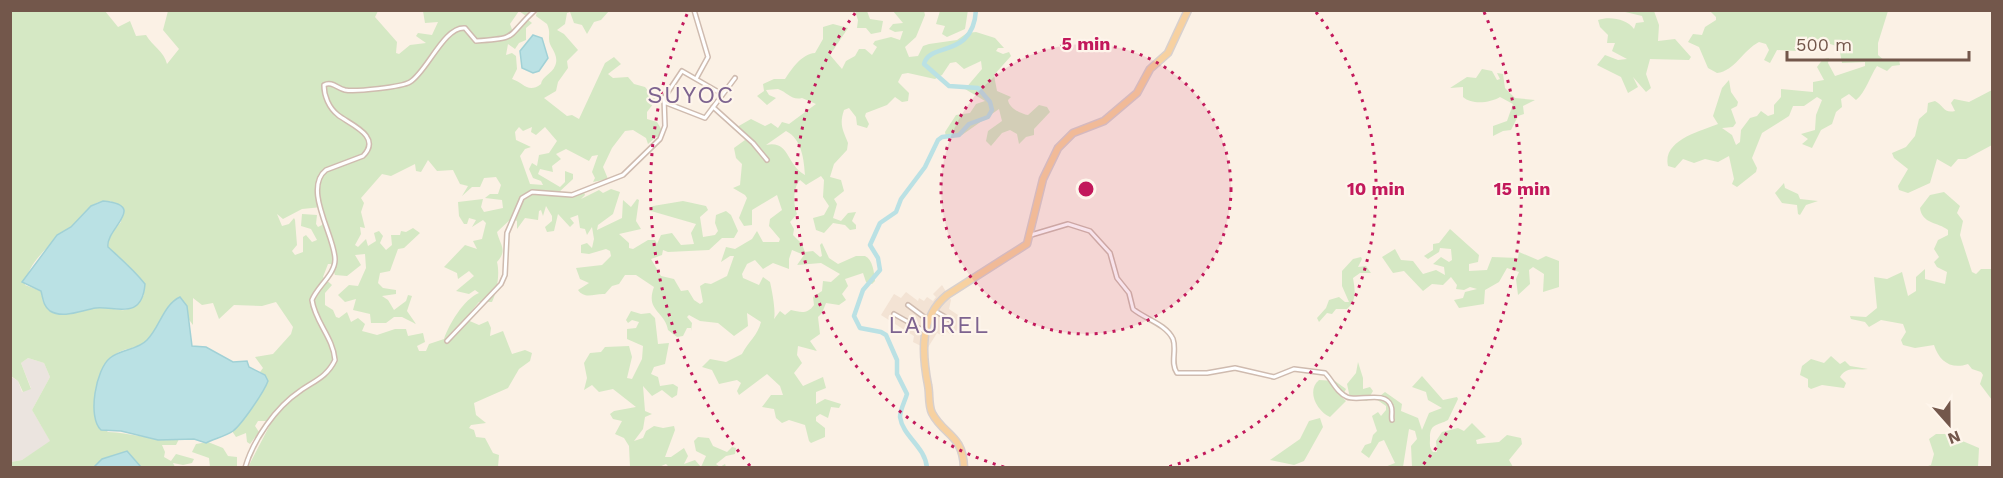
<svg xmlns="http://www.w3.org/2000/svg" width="2003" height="478" font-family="'Work Sans',sans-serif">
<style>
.residential{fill:#f3e3d4}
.industrial{fill:#ebe4df}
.green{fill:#d5e8c4;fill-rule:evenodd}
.water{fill:#bae1e4;stroke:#a1d1d6;stroke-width:1.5}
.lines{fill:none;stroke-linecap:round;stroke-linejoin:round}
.river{stroke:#bae1e4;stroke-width:4.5}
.minor-casing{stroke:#cfbbaf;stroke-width:6}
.primary-casing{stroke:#d8d0cd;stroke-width:9}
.minor{stroke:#fff;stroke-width:3}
.primary{stroke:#f7d1a0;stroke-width:6}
.ring{fill:none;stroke:#c2185b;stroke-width:3;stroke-dasharray:3 6}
.labels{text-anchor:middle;stroke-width:4.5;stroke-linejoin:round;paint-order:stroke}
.quarter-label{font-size:24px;letter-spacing:1.5px;fill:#7d638f;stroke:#fef5eb}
.centre{fill:#c2185b;stroke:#fef5eb;stroke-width:3}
.ring-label{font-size:18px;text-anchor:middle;font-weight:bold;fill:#c2185b;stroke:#fef5eb;stroke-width:4.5;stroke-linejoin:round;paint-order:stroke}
</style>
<rect width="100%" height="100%" fill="#fbf1e5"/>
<path class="residential" d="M942 285 951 300 949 309 964 319 953 336 947 332 943 336 937 333 927 349 913 342 914 336 881 315 894 294 901 298 906 292 918 301 919 298 924 301 927 297 933 301 936 297 933 294Z"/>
<path class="industrial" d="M28 358 44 363 50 377 32 410 51 442 22 460 11 462 10 376 18 381 22 392 31 388 21 363Z"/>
<path class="green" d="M537 10 609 11 601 20 594 22 587 34 582 25 574 23 570 12 567 13 565 24 557 30 564 34 578 50 567 61 568 68 558 82 556 91 544 98 567 116 572 115 579 119 605 63 614 57 621 64 608 74 613 78 628 77 634 84 645 87 656 100 647 112V119L657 122 663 132 662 136 656 137 648 144 646 138 633 130 625 131 612 148 603 167 608 179 593 182 595 178 592 172 598 155 592 156 589 161 566 149 556 154 561 159 552 166 553 172 540 169 538 174 560 187 565 182V171L573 174V179L557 194 561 197 583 190 585 195 581 199 599 190 603 193 611 189 620 192 613 214 598 225 597 230 622 218 623 200 631 207 637 199 639 200 636 221 641 229 619 234 629 243V248L633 249 648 240H655L657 244 661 235 672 233 681 245 694 244 691 233 696 224 651 211 649 208 653 206 683 201 706 206 708 210 700 217 703 237 715 235 718 231 715 223 716 215 726 211 731 215 738 231 734 238H722L709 250 668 252 663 250 662 255 651 259 661 276 674 279 681 291 688 290 694 300 700 304 703 302 700 286 705 283 711 284 727 276 734 256H730L721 262 726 247 735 249 752 239 757 231 763 242H779L780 239 769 226 770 219 782 210 777 195 752 210V225L744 226 739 218 747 198 745 195 733 188 740 185 742 164 736 158 734 148 745 140 737 127 751 119 765 126 771 123 778 128 782 122 789 124 816 104 802 98C792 101 787 92 778 89L766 90 769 95 776 98 767 105 757 96 764 91 763 84 774 79H785C791 70 801 54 815 53L823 39V27L833 24 848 28 830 55 842 69 846 61 855 56 859 49H865L872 55 877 47 873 44 875 41 891 37 900 40 903 31 895 32 889 29 893 24 903 23 893 11H924L925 15 916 37 905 47 909 57 918 56 923 46 929 44 957 40 967 33 976 32 995 38 1004 48H998L996 51 1003 54 1009 52 1011 56 994 75 997 91 1011 97 1008 100C1009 108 1021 114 1028 115L1039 105 1047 107 1050 112 1034 129V135L1026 137 1019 144 1017 134 1010 130 1002 133 991 146 986 141 988 131 1002 121 999 109 962 135 946 137 945 132 956 115 970 113 976 104 985 101 965 89 982 69 981 61 964 69 956 62 950 63 942 75 935 79 908 73 902 74 898 82 909 93 908 101 902 102 895 97 887 105 866 113 865 116 869 124 867 128 857 125 856 117 849 108 844 110C839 125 843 130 848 143L847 150 834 164 830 177 841 180 844 191 834 199 837 204 833 218 841 221 848 213 856 212 852 221 856 225V229L850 230 845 225 833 223 824 233 816 230 813 218 824 215 829 206 823 197 824 180 821 176 806 185 800 180C793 187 793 205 797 214L790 222 794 229 793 235 802 244 805 252 813 251 820 257 822 256 820 245 822 243 829 258 838 264 856 256H865C873 260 874 272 875 281L872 284 866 282 863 273 845 279 848 286 842 294 846 300 839 305 826 303 822 313 818 317 820 334 810 341 817 351 798 346 797 355 802 363 794 373 803 386 823 377 826 388 816 392V404L825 399 841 404 839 408 831 407 828 418 820 414 816 417V421L825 428V437L811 443 809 441 805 425 789 420 782 423 776 418 774 409 762 407 771 395H783L780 386 767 374 739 395 737 391 741 383 737 380 719 384 712 370 702 367 710 359 726 362 742 354C748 342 758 335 761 322L747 313 748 326 734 336 718 323 700 321 689 315 687 317 692 323 691 331V328H687L683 336 677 337 668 330C665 311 645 311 654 287L636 275H625L619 284 612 286 605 294C595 293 585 300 578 290L589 283 580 279 576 268 602 265 611 256 610 251 606 249 589 254 581 253V245L587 243 592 248 594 239 592 227 587 235 585 229 580 228 578 215 570 218 574 223 570 227 558 214 554 231 547 232 545 227 552 221V216L546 206 543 216 541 210 539 211 538 220 525 218 517 229V221L512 218 497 232C500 245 508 250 497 262 500 273 497 292 492 302H479L465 319 479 325 488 321 491 328 490 336 503 331 512 354 525 350 532 353 530 361 519 369 508 388 474 403 476 415 486 423 471 425 469 428 474 430 476 437 485 438 493 453 499 455 498 467H248L272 421H258L255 426 259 432 250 444 247 442 246 433 236 437 232 431C244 416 267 395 265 375L260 372 263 368 255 357 273 354 291 334 293 327 276 302 262 306 234 305 219 319 213 303 202 305 193 298V325L187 317V306L168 307C161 318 155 333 145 342 138 348 127 348 119 352 97 364 93 396 95 419L108 432C132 433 154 441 179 439L176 445H162L165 452 164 457 171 461 176 454 194 459 192 463 183 465 173 463 175 467H141L127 451 102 459 94 467H11V462L22 460 50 441 32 410 50 377 44 363 28 358 21 363 31 389 23 392 18 381 11 376 10 11H105L118 27 130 21 136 36 146 35C152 46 164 51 167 64L179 49 163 30 168 11H378L375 17 397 42 396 53 399 54 410 45 426 43 416 36 418 33 432 35 438 22 425 23 423 11H533L526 16 519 11 510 24 513 32 527 19 532 23 526 28V40L519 43 515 49 508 44 506 55 512 53 516 56 517 69 512 79C524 83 528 94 541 84 542 76 552 74 555 66 560 54 549 48 549 39 549 33 550 31 547 24L536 16ZM519 127 523 131 532 127 531 132 536 135 545 127 557 141 549 153 539 155 537 166 532 163 529 169 533 178 541 181 543 185 530 184 520 156 525 149 531 147 516 140 515 132ZM786 131C802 139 804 160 805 175 786 165 790 140 766 145ZM428 160 437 171 453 170 460 184 468 186 462 196 472 187H480L484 178 496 177 501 185 498 194H490L485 198 502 200 503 208 484 212 481 207 483 199 458 202 459 216 464 224H467L469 218 476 220 472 227 483 220 486 223 482 239 473 241 477 249 465 245 444 267 457 273 458 279 469 271 474 276 456 291 469 294 475 290 479 293C464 299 449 324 444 339L429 344 426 351H419L417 346 425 342 423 333 408 336 406 329H395L377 335 362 331 365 324 358 318 351 322 347 312 339 318 336 317 333 310 325 305V293L332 285 323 277 328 264H331L335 275 347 276 361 265 355 255 365 254 366 268 358 286 349 285 338 295 345 302 356 299 353 310 370 314 371 323H386L394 317H402L416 324 407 311 412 296 408 295 406 301 394 310 388 300 382 296 396 294V290L383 288 378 283 380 273 390 271 398 249 404 248 420 233 413 228 406 232 401 231 400 235H391L392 245 386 250 380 243 383 236 379 231 374 233 376 241 368 246 366 239 358 247 355 245 361 234 360 227 365 228 361 212 364 203 361 198 382 174 391 176 415 164 416 171 421 172ZM103 201H111L121 222 109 236 108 248 127 264 144 295C123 319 124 307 98 308 82 308 66 311 50 311L43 302 41 291 25 285C27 262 54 241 71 227 82 218 87 204 103 201ZM322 207V225L318 227 316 224 317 215 302 214 301 226 311 229 317 240 312 242 306 235 303 237V252L295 255 292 251 297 245 295 220 294 218 289 224 282 226 277 214 283 219 302 209ZM792 250 804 255 797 265 821 263 840 274 831 282 823 281 822 291 813 297 814 305C807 315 800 312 791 310L785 315 780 311 774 319C776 311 772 291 770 282L763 277 759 285 743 278 742 274 747 264 755 260 763 269 773 263 789 269V259Z
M968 10 965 29 947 37 942 34 945 26 936 24 940 11Z
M855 11H867L870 19 883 21 881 32 871 34 866 28H857L858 20Z
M1621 11H1654L1659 25 1658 41 1675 39 1691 57 1689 60 1650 59 1646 74 1651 88 1646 92 1633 77 1638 87 1628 93 1621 77 1597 65 1605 55 1618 60 1627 59 1612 51 1615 43H1607L1608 35 1600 27 1598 20C1610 16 1627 19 1634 29L1636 23 1644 22 1642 16Z
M1779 11H1888L1878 43V55L1885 61 1899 59 1900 65 1892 66 1887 71 1877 66C1870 76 1866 92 1856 100L1849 94 1841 99 1842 107 1836 112 1832 124 1821 130 1812 148 1802 144 1808 139 1801 134 1815 130 1816 115 1822 100 1817 97 1804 106H1793L1789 116 1762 133 1752 158 1757 168 1756 172 1737 187 1732 184 1734 179 1729 156 1718 162 1705 159 1694 163 1683 159 1675 168 1668 166C1662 140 1701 131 1718 124L1713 116 1722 88 1729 80 1731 92 1738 102 1737 106 1731 109 1736 123 1733 127 1722 128 1732 135 1736 145 1740 142 1741 130 1750 118 1757 116 1761 111 1768 116 1774 114V105L1781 97V89L1813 92V82L1824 80 1817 67 1823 59 1829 58 1828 63 1835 76 1865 66V62L1842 63 1839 47 1816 39 1797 51 1777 50 1770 63 1764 60 1769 50 1766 44 1759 42C1743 50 1735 71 1717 73L1708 68 1699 47 1688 42 1693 34 1702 35 1705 27 1716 20V17L1710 11Z
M1482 69 1492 71 1497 80 1500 79 1497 73 1503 74 1505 88 1515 98 1535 100 1523 106 1524 114 1518 116 1511 130 1503 131 1493 136V126L1507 121 1513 104 1500 97C1490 103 1472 105 1463 97V87L1450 88 1467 77 1476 78Z
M1992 90V145L1966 159H1958L1951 167 1937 159 1930 183 1908 193 1899 190 1898 186 1908 169 1894 158 1892 153 1906 147 1915 136 1919 119 1927 112 1928 103 1935 101C1943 105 1944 114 1955 111L1951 103 1954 99 1969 102Z
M1784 183 1785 188 1798 194 1800 199 1818 201 1806 205 1800 215 1798 214 1797 205 1782 203 1775 193Z
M1944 192 1960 206 1957 213 1963 221 1960 235 1972 272 1976 274 1981 269H1992V400L1980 384 1983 375 1981 372 1972 369 1968 364C1951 370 1939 361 1934 345L1915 348 1903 345 1901 340 1906 332 1903 324 1881 320 1869 327 1865 322 1851 319 1850 316 1866 317 1877 308 1874 277 1887 279 1902 272 1908 296 1916 291V277L1925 269V279L1945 284 1947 272 1937 267 1934 262 1939 257 1934 249 1938 240 1948 235V230C1938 222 1922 224 1920 208L1930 195Z
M1450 229 1479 255 1478 262 1469 264V271L1487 270 1492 257 1518 258 1519 252 1538 260 1546 256 1559 261V287L1543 292 1544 274 1533 267 1529 270 1530 284 1518 295 1516 279 1519 272 1507 268 1499 282 1485 290 1484 304 1459 308 1454 300 1463 298 1465 292 1477 289 1470 287 1464 290 1456 289 1457 285 1451 277 1443 285 1432 284 1423 291 1404 271 1393 273 1382 257 1395 249 1401 260 1413 261 1423 274 1436 270 1445 275 1444 267 1433 264 1441 257 1449 262 1452 260 1451 249 1440 248 1439 252 1428 259 1424 256 1433 250V244L1439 243Z
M1361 257 1362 259 1358 267 1366 266 1371 273H1360L1353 278C1355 290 1357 301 1347 309H1336L1332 314 1327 313 1319 322 1317 318 1326 308 1329 300 1339 297 1345 302H1349L1342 286V271L1353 259Z
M631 311 641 314 650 313 655 318 658 344 669 343 665 364 654 367 651 374 658 377 660 386 673 384 678 387 677 395 672 398 662 390 652 396 643 386 645 411 652 414 645 417 643 429 634 441 643 438 646 431 654 426 663 428 674 426 675 430 665 457H671L684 448 688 456 684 464 695 460 701 467H669L666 464 659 467H630L629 446 624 438 615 434 622 421 613 419 610 414 614 411 636 407 613 389 599 392 592 385 584 390 587 378 584 363 590 353 601 352 605 347 629 346 632 357 627 378 632 379 642 359 643 346 627 339V329L636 328 639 322 632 320 628 323 626 320Z
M1831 356 1840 364 1845 361 1850 366 1868 369C1857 371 1847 365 1840 377L1846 383 1844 388 1822 385 1811 389 1808 387V379L1800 375 1802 366 1811 359 1824 363Z
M1358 362 1363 378V389L1370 387 1373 391 1367 401 1350 398 1347 384 1356 373Z
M1422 376 1443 400 1457 397 1458 399 1448 420C1437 426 1430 423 1430 438 1430 445 1429 447 1433 452H1437L1436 441 1442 432 1458 428 1464 431 1472 423 1486 437 1476 440 1477 444 1499 442 1507 435 1521 438 1522 444 1509 460 1513 467H1412L1411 446 1417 439 1415 431 1409 429 1403 467H1385L1395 463 1384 440 1379 442 1369 458 1361 452 1365 445 1371 443 1373 435 1377 431 1372 416 1378 412 1381 416 1386 410V406L1376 399 1385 392 1402 404 1401 411 1418 418 1422 430 1429 413 1442 408 1428 400 1426 392 1412 387Z
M1319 380 1335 381 1346 389 1344 393 1334 390 1346 401 1330 417C1317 411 1306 391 1319 380Z
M1320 418 1323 427 1304 461 1294 465 1270 460 1300 439 1309 421Z
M1946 434 1979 448 1978 467H1925L1931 465 1934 454 1929 439 1936 434Z
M698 437 709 438 713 446 727 452 732 447 736 448 735 454 726 456 716 464 720 467 725 464 726 467H701L706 456 696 451 694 441Z
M208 442 223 448 228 456 237 457V467H210L209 458 192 452 196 444Z"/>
<path class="water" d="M533 35 542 38 548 58 539 71 533 73 522 68 520 51Z
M103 201C149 205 105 229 108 247 121 259 134 270 145 284 142 321 116 306 96 308 82 310 63 319 50 311 43 306 43 298 41 291L22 282 57 235 71 227 91 206Z
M180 297 187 306 192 346 206 347 233 362 247 361 249 367 265 375 268 381C264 392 242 424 233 431 226 436 214 439 206 443L194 439 158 440 121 431 101 430C87 417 96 369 110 358 121 349 138 350 147 340 160 327 163 305 180 297Z
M127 451 141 467H94L102 459Z"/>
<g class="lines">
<path class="river" d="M927 468C925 446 903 437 900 417 900 410 905 401 907 394L897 374V360L886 335 881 332 860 328 854 316 863 290 880 270 878 258 870 245 880 223 896 212 901 199 925 167 938 140 942 137 959 135 969 124 988 117 992 110 990 102 978 88 949 86 924 64C929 42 973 59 976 10"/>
<defs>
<path id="minor" d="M694 10 708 57 697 77
M664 102 705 118 735 78
M713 107 753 143 767 160
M1031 235 1068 224 1090 231 1110 253 1117 278 1129 293 1133 309C1145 319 1166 324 1173 339 1177 350 1170 363 1177 373H1207L1235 368 1274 377 1294 369 1325 373C1333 381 1336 392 1347 397 1358 402 1386 390 1391 406 1393 410 1391 416 1392 420
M908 305 928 320
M935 311 952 321
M894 314 926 332
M447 341 501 284 505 275 507 233 522 198 532 192 572 195 623 175 660 139 665 126 664 98 682 71 722 94
M245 468C253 440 276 407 300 391 314 381 327 377 335 360 333 337 315 322 312 300 317 287 335 274 335 260 336 238 302 189 326 170L363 156C383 136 349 124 338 115 329 108 324 96 324 85 332 81 337 88 345 90 355 92 402 87 410 82 427 72 444 26 465 28L476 41C520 38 505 38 535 10"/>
<path id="primary" d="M964 468C963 434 944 436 932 413 928 405 930 394 928 385 922 354 919 318 947 295L1027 244 1043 179 1058 148 1073 133 1104 121 1137 93 1150 69 1168 53 1188 10"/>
</defs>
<use href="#minor" class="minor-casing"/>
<use href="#primary" class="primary-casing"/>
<use href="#minor" class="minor"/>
<use href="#primary" class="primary"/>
</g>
<circle cx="1086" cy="189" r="145" fill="#c2185b" fill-opacity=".12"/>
<g class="ring">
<circle cx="1086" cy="189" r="145"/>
<path d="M1004 467A290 290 0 0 1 856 12M1316 12A290 290 0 0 1 1168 467"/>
<path d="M750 466A436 436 0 0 1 688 12M1484 12A436 436 0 0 1 1422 466"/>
</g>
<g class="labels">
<g class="quarter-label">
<text x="691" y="103">SUYOC</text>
<text x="939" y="333">LAUREL</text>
</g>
</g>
<circle cx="1086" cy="189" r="9" class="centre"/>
<g class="ring-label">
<text x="1086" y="50">5 min</text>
<text x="1376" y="195">10 min</text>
<text x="1522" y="195">15 min</text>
</g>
<rect width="2003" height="478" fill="none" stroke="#73574b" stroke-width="24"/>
<g transform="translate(1949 424) rotate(159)" stroke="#fef5eb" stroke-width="4.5" paint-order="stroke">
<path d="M0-4.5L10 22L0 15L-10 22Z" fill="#73574b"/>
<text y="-9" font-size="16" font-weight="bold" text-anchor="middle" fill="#73574b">N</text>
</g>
<path d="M1787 51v9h182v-9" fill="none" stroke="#73574b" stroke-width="3"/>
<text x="1796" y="51" font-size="18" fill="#73574b" stroke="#fef5eb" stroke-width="4.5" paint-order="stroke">500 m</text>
</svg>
